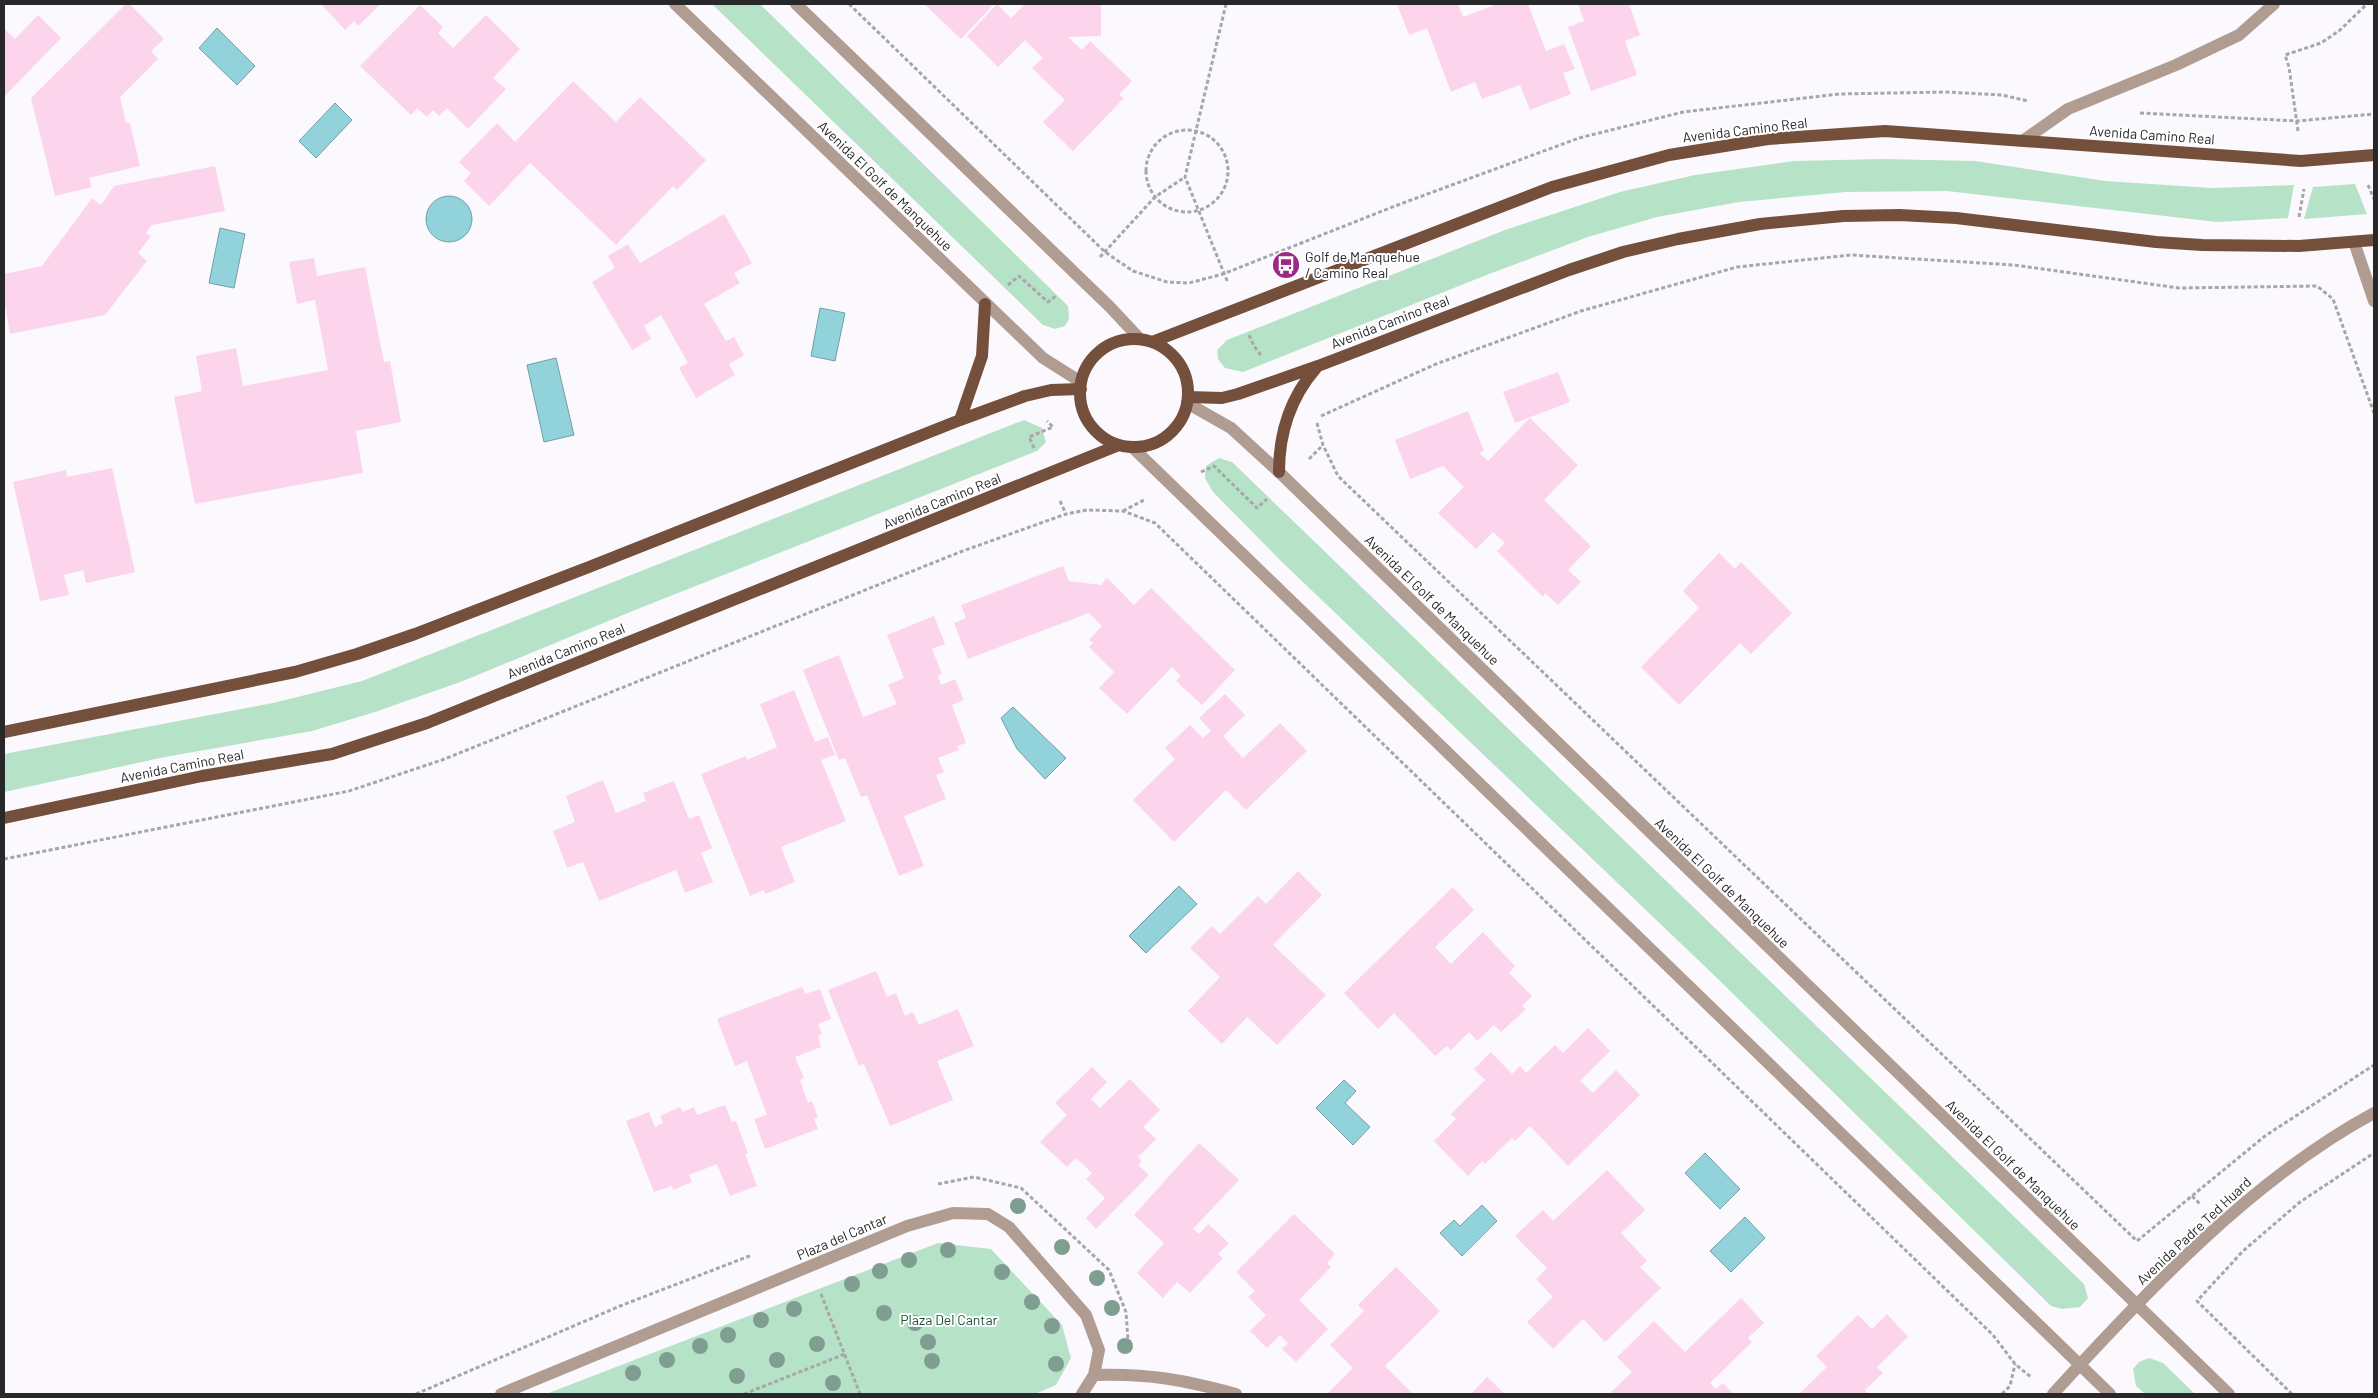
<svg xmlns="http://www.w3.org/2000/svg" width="2378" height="1398" font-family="Barlow,sans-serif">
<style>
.green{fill:#b6e3c8}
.water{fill:#92d3db;stroke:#729fa6}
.building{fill:#fcd4eb}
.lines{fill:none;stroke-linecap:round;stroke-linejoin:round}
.path{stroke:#a7a6aa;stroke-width:3;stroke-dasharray:4 2.5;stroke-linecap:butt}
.minor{stroke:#b19c91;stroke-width:12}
.major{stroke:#734f3c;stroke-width:12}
.tree{fill:#7f9e91}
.labels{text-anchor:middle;stroke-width:4;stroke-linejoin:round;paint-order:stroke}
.street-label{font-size:14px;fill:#28272a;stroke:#fff}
.poi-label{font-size:14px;fill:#28272a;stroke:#fff;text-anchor:start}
.park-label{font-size:14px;fill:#195437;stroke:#fff}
</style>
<rect width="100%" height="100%" fill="#fbf9fe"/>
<path class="green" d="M712 4H760L1068 306 1069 319 1065 326 1055 329 1043 325Z
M1882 159 1975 161 2105 181 2212 188 2294 185 2288 218 2217 222 1947 191 1846 192 1739 202 1657 217 1588 237 1489 274 1243 372 1225 368 1218 359 1217 350 1227 340 1505 230 1620 192 1695 175 1794 161Z
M2355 184 2367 214 2304 219 2313 187Z
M1024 420 1042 428 1046 442 1037 451 635 610 463 681 375 712 312 731 165 757 4 792V754L273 703 362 681Z
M1219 458 1232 462 2084 1284 2088 1298 2080 1307 2062 1309 2051 1306 1718 979 1282 562 1213 492 1205 478 1206 466Z
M938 1243 991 1249 1062 1325 1071 1358 1056 1385 1035 1394H546Z
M2149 1358 2163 1363 2195 1394H2145L2136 1386 2133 1369 2139 1362Z"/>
<path class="water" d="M217 28 255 66 237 85 199 48Z
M335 103 352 120 316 158 299 141Z
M426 219a23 23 0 1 1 46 0a23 23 0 1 1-46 0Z
M220 228 245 234 234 288 209 283Z
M820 308 845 313 835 361 811 356Z
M556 358 574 435 544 442 527 365Z
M1013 707 1066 758 1045 779 1017 749 1001 718Z
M1179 886 1197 904 1146 953 1129 936Z
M1344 1080 1356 1091 1345 1103 1370 1127 1353 1145 1316 1108Z
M1705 1153 1740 1189 1720 1209 1685 1173Z
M1482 1205 1497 1221 1462 1256 1440 1233 1454 1220 1460 1226Z
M1745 1217 1765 1238 1731 1272 1710 1251Z"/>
<path class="building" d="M126 4H130L164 39 151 51 158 59 120 97 126 123H130L140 166 89 178 92 187 55 196 31 98Z
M323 4H381L358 26 354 21 345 30 322 5Z
M926 4H994L961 39 925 5Z
M997 4 1011 18 1025 4H1101V36L1068 37 1082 50 1090 41 1132 81 1119 95 1124 98 1073 151 1043 122 1065 100 1032 68 1043 58 1025 40 998 67 967 36Z
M1397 4H1458L1463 17 1497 4H1528L1546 51 1564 44 1575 69 1563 73 1571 94 1530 110 1520 85 1482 99 1475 82 1451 92 1427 28 1409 35Z
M1578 4H1629L1640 35 1625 41 1637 75 1591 91 1568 27 1584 21Z
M420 5 443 27 438 33 453 48 486 15 520 49 493 78 506 89 468 129 447 108 439 116 433 110 427 117 417 108 411 115 360 66Z
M38 15 61 38 4 97V28L15 39Z
M573 81 616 122 640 97 706 160 677 190 673 186 616 245 530 163 489 206 464 181 471 173 459 162 497 123 515 142Z
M215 166 225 211 152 225 146 233 151 236 138 253 147 261 105 315 10 334 4 299V274L42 266 92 198 101 205 114 186Z
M724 214 752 263 734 273 740 283 704 304 726 341 734 337 744 355 729 364 735 375 696 398 679 368 688 363 661 315 644 326 651 339 632 350 592 282 615 268 608 256 628 244 640 263Z
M314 258 317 276 365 267 384 362 390 361 401 422 356 431 363 473 195 504 174 397 202 391 196 356 236 348 243 386 328 370 315 300 297 304 289 262Z
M1558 372 1570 402 1515 423 1503 392Z
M1468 411 1484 451 1479 453 1488 461 1530 418 1578 465 1544 500 1591 546 1568 570 1581 582 1558 605 1545 593 1543 597 1497 551 1505 543 1493 532 1476 549 1438 513 1464 487 1443 466 1410 479 1395 440Z
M112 468 135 572 86 583 83 570 64 575 69 595 40 601 13 482 66 470 67 477Z
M1719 553 1735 569 1741 562 1792 613 1751 654 1740 643 1679 705 1641 667 1699 608 1683 591Z
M1063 566 1069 581 1101 585 1107 578 1134 605 1151 588 1235 670 1202 705 1176 681 1181 676 1172 667 1127 714 1099 688 1114 672 1089 647 1093 643 1089 640 1102 626 1089 613 968 659 954 623 966 618 961 605Z
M934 616 945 644 932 649 942 674 938 675 941 685 955 679 964 700 952 705 966 743 957 746 959 750 938 758 944 772 936 775 946 799 904 816 924 866 899 876 867 795 861 797 845 758 839 760 803 670 839 655 863 717 897 704 888 685 904 678 887 635Z
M794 690 815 742 828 737 835 755 821 760 846 821 781 847 795 882 765 894 764 890 750 896 701 774 746 756 747 760 777 747 760 704Z
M1225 694 1245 715 1223 736 1243 758 1280 723 1307 751 1246 810 1226 790 1174 842 1133 800 1175 759 1165 748 1190 725 1203 738 1211 731 1199 718Z
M603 780 616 813 646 801 643 793 674 781 689 819 699 815 712 848 701 853 713 882 685 893 676 870 599 901 583 862 567 868 553 831 575 822 566 796Z
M1298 871 1322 895 1273 945 1326 995 1277 1045 1247 1017 1222 1044 1188 1011 1220 977 1190 948 1212 926 1220 934 1258 896 1266 904Z
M1453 887 1474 910 1435 947 1451 964 1483 932 1515 966 1509 973 1532 996 1522 1006 1526 1009 1501 1032 1494 1025 1477 1041 1469 1032 1451 1050 1447 1046 1435 1056 1394 1013 1378 1029 1344 993Z
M876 971 887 997 896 993 905 1016 913 1012 919 1025 958 1009 974 1046 937 1061 953 1100 890 1126 864 1064 859 1066 828 990Z
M802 987 805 994 820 989 831 1019 818 1024 822 1034 818 1036 821 1047 795 1057 804 1078 800 1080 808 1103 812 1101 818 1118 814 1119 818 1129 765 1149 754 1119 767 1115 747 1061 735 1066 717 1019Z
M1588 1028 1610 1051 1580 1081 1593 1093 1616 1070 1640 1095 1568 1166 1530 1126 1515 1141 1512 1138 1485 1164 1482 1161 1468 1176 1434 1141 1456 1119 1451 1114 1485 1080 1474 1069 1491 1052 1512 1074 1520 1066 1526 1073 1555 1045 1563 1053Z
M1092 1067 1107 1082 1091 1099 1100 1108 1130 1079 1160 1110 1143 1127 1156 1139 1138 1157 1142 1161 1138 1165 1149 1175 1096 1229 1086 1218 1105 1198 1086 1179 1092 1173 1076 1158 1067 1167 1040 1142 1067 1115 1055 1103Z
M725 1105 732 1122 736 1121 748 1153 745 1154 757 1186 730 1196 717 1164 689 1175 692 1182 673 1190 672 1186 654 1192 626 1121 649 1112 655 1127 663 1123 660 1116 680 1107 683 1112 694 1107 697 1115Z
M1199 1143 1239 1180 1193 1229 1199 1234 1208 1224 1229 1243 1218 1254 1223 1258 1190 1293 1177 1282 1163 1298 1137 1273 1164 1243 1134 1215Z
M1607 1170 1645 1210 1621 1233 1647 1261 1640 1267 1661 1288 1605 1342 1583 1319 1553 1349 1527 1322 1553 1297 1536 1279 1547 1268 1515 1236 1543 1210 1553 1221Z
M1294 1214 1335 1254 1327 1263 1331 1267 1299 1300 1328 1329 1296 1362 1282 1349 1288 1343 1280 1335 1267 1348 1250 1331 1266 1315 1248 1297 1255 1291 1236 1272Z
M1396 1267 1440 1311 1385 1366 1413 1394H1327L1353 1368 1330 1345 1364 1311 1358 1305Z
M1741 1298 1764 1323 1748 1338 1752 1342 1710 1383 1716 1389 1723 1383 1734 1394H1609L1632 1372 1617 1357 1654 1321 1685 1352Z
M1887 1314 1908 1337 1877 1367 1883 1373 1865 1390 1868 1394H1799L1827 1367 1816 1356 1858 1315 1872 1329Z
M1487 1377 1505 1394H1471Z"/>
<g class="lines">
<path class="path" d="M849 4 1105 252 1133 271 1167 282 1189 283 1223 274 1395 206 1579 138 1683 112 1839 94 1946 92 2002 95 2028 101
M1226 4 1185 177 1228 283
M2140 113 2297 121 2374 114
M1146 171a41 41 0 1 1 82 0a41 41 0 1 1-82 0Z
M2298 131 2289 67 2285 55 2321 43 2339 31 2367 4
M2368 185 2374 199
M2299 217 2304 189
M1100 257 1155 197 1185 177
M1008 285 1019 276 1048 302 1056 296
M1249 335 1254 346 1261 355
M1321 416 1436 364 1581 311 1737 267 1851 255 2014 265 2179 288 2317 286 2333 299 2374 413
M1317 423 1323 445 1338 476 2137 1241 2265 1136 2374 1065
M1034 448 1029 437 1053 427 1047 421
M1309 459 1323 445
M1201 472 1214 466 1257 508 1267 499
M1060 501 1066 514
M1123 511 1144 500
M4 859 349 791 442 760 960 552 1066 514 1087 510 1123 511 1155 523 1993 1335 2015 1364 2031 1377
M938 1184 974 1177 1021 1188 1109 1270 1126 1312 1128 1340
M2192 1196 2200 1204
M821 1294 860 1394
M416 1394 620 1306 752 1255
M744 1394 845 1354
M2002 1394 2010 1386 2015 1364
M2292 1394 2197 1301 2243 1251 2300 1202 2374 1153"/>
<path class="minor" d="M675 4 1043 358 1081 382
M796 4 1109 306 1140 339
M2024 140 2068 109 2176 65 2239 35 2274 4
M2354 242 2374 301
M1187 403 1231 428 1279 472 2229 1394
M1132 447 2110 1394
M1094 1375C1148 1373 1184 1380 1236 1394
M501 1394 907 1226 953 1213 988 1214 1009 1227 1086 1315 1099 1350 1094 1375 1082 1394
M2053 1394C2146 1292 2252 1179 2374 1113"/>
<path class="major" d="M1080 393a54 54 0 1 1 108 0a54 54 0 1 1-108 0Z
M1152 342 1552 187 1669 155 1768 139 1885 131 2301 161 2374 155
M1188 397 1222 398 1238 394 1318 366 1569 270 1623 252 1678 239 1760 224 1843 216 1899 215 1956 218 2156 242 2202 245 2299 246 2374 240
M960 420 982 356 985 304
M1279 472C1279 432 1290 398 1316 368
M4 732 295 672 357 654 415 634 589 567 960 420 1025 396 1051 390 1081 389
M4 818 202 776 332 754 427 723 1119 445"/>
</g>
<g class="tree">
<circle cx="1018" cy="1206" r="8"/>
<circle cx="1062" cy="1247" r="8"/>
<circle cx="948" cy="1250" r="8"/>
<circle cx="909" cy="1260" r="8"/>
<circle cx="880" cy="1271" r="8"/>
<circle cx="1002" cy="1272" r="8"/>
<circle cx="1097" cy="1278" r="8"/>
<circle cx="852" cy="1284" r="8"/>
<circle cx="1032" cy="1302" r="8"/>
<circle cx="1112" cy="1308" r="8"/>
<circle cx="794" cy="1309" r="8"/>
<circle cx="884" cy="1313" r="8"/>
<circle cx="761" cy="1320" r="8"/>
<circle cx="915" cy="1323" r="8"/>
<circle cx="1052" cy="1326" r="8"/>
<circle cx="728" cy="1335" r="8"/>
<circle cx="928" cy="1342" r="8"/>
<circle cx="817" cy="1344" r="8"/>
<circle cx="700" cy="1346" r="8"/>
<circle cx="1125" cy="1346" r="8"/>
<circle cx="667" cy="1360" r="8"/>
<circle cx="777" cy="1360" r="8"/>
<circle cx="932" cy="1361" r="8"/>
<circle cx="1056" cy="1364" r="8"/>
<circle cx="633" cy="1373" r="8"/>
<circle cx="737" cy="1376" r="8"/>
<circle cx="833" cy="1383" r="8"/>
</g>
<defs>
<symbol id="bus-disc" viewBox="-11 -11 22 22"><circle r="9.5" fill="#9b2986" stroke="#fff"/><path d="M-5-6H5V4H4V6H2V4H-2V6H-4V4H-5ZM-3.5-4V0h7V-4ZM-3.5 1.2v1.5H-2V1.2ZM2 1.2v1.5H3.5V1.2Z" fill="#fff"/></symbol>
</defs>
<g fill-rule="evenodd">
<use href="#bus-disc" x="1270" y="249" width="32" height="32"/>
</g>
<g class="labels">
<g class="street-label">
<text transform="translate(1745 130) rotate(-7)" y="5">Avenida Camino Real</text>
<text transform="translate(2152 135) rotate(4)" y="5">Avenida Camino Real</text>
<text transform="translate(885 186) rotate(44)" y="5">Avenida El Golf de Manquehue</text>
<text transform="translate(1390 322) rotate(-21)" y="5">Avenida Camino Real</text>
<text transform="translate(942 501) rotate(-22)" y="5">Avenida Camino Real</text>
<text transform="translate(1432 600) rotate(44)" y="5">Avenida El Golf de Manquehue</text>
<text transform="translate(566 651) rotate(-22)" y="5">Avenida Camino Real</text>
<text transform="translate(182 766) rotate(-11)" y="5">Avenida Camino Real</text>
<text transform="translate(1722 883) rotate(44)" y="5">Avenida El Golf de Manquehue</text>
<text transform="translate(2013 1165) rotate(44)" y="5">Avenida El Golf de Manquehue</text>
<text transform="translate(2194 1231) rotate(-43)" y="5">Avenida Padre Ted Huard</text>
<text transform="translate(842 1237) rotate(-23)" y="5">Plaza del Cantar</text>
</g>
<g class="poi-label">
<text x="1305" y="262">Golf de Manquehue<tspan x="1305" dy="16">/ Camino Real</tspan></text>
</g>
<g class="park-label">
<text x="949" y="1325">Plaza Del Cantar</text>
</g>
</g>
<rect width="2378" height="1398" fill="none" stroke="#28272a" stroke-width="10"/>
</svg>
